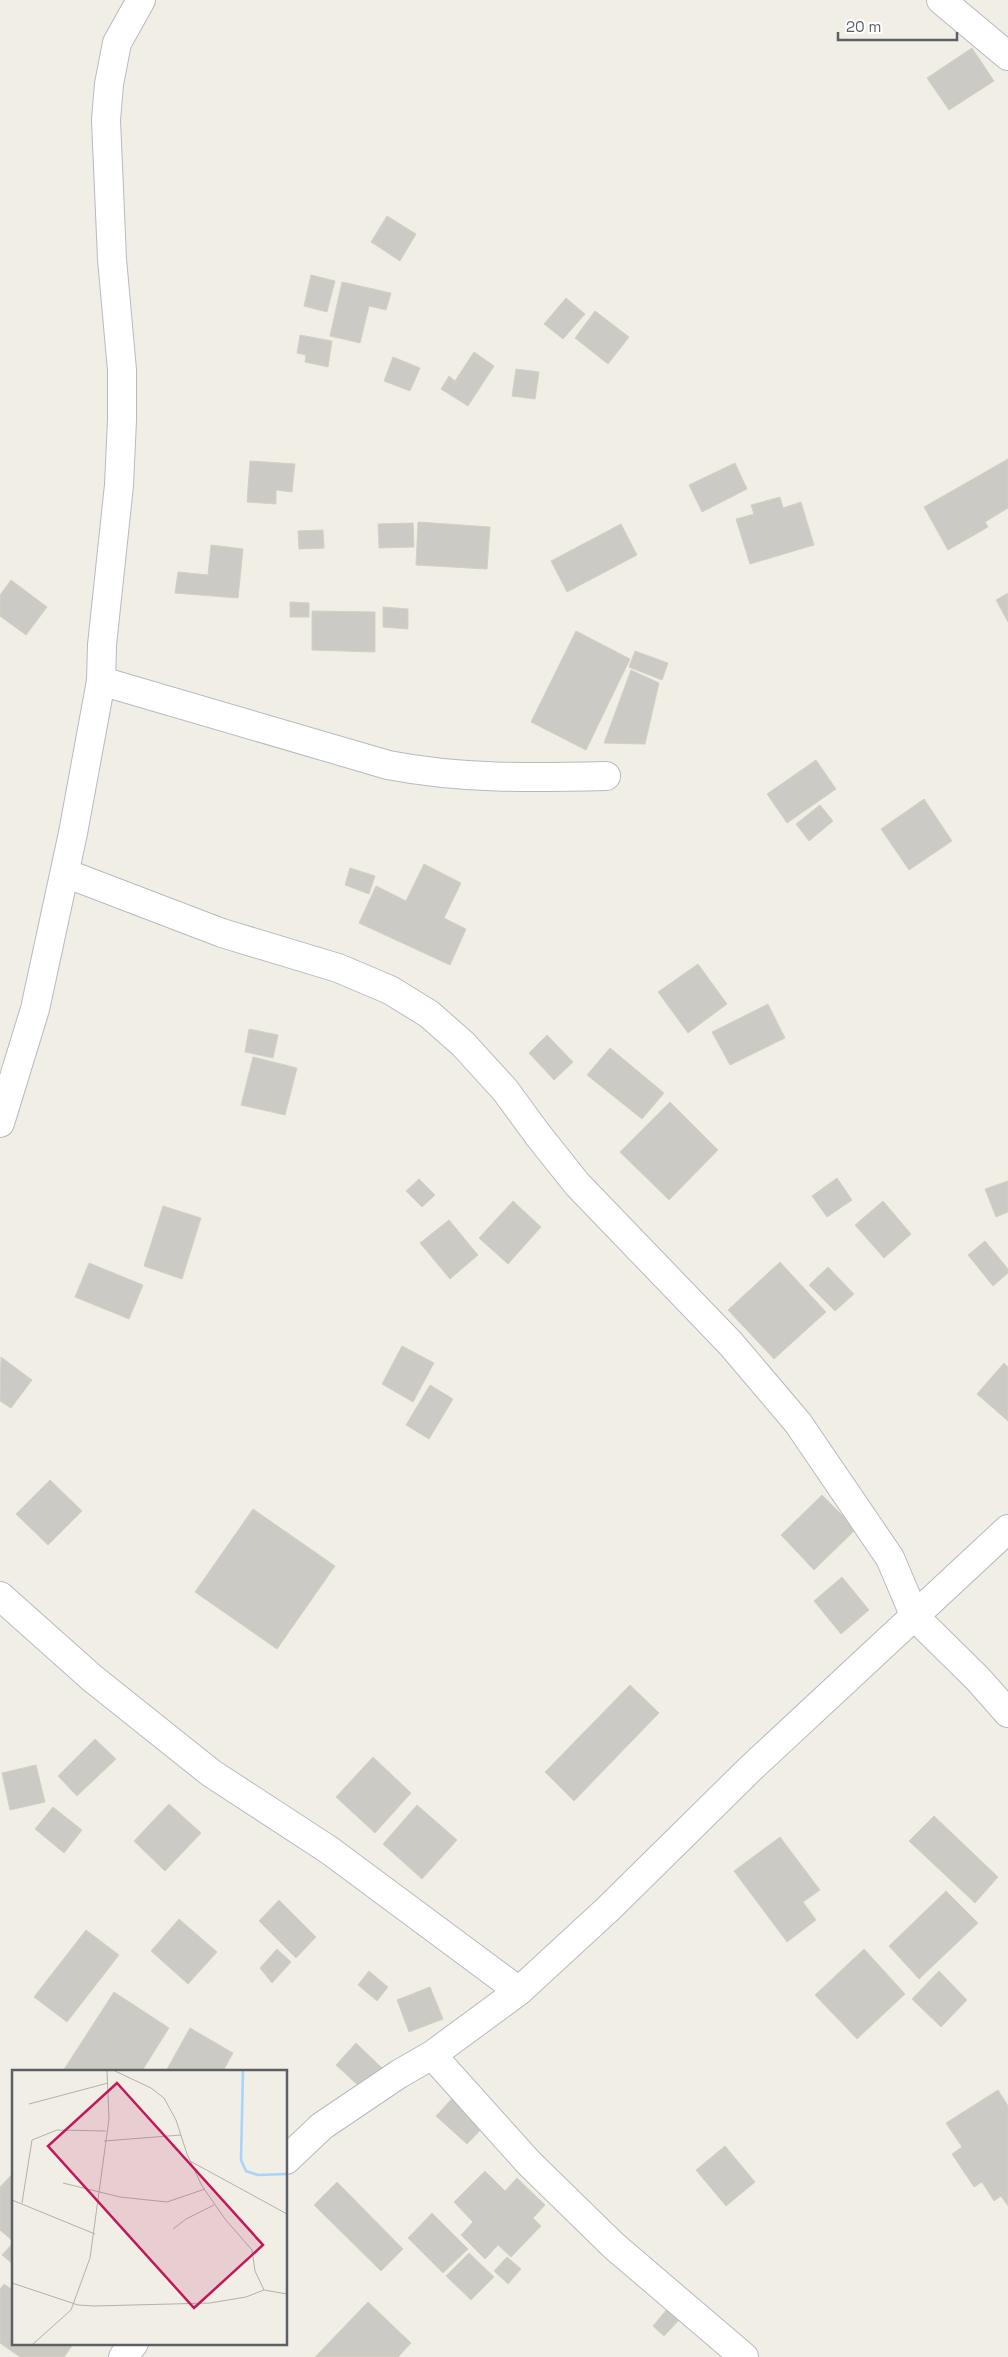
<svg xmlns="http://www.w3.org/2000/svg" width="1008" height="2357" font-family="'Space Grotesk',sans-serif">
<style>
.building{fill:#cccac4;stroke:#d5d0c2}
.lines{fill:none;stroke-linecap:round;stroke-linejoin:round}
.minor-casing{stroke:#b7babf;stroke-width:30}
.minor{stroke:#fff;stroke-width:28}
.inset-river{fill:none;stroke:#a5d4ff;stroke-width:2.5}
.inset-road{fill:none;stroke:#b1b1ae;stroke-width:1}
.view{fill:#c2185b;fill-opacity:0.15;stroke:#c2185b;stroke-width:2.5}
.inset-edge{fill:none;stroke:#5c6066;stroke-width:2.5}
</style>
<rect width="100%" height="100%" fill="#f0eee5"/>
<path class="building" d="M972 48 994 81 949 110 927 78Z
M387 216 416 234 400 261 371 242Z
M311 275 335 281 327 312 304 306Z
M342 282 391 293 386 310 369 306 360 343 330 336Z
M566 298 585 314 563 339 544 324Z
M595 311 629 337 608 364 575 338Z
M300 335 332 341 328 367 305 362 306 355 297 353Z
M474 352 494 366 468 406 441 389 449 376 455 381Z
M393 357 420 368 410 391 384 381Z
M516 369 539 372 535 399 512 396Z
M1008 459V508L985 522 988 527 948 550 924 507Z
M250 461 295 464 292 492 276 490V504L247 502Z
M735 463 747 489 702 512 689 485Z
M780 497 783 508 801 502 814 545 750 564 736 519 754 514 751 505Z
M418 522 490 527 487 569 416 565Z
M413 523 414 547 379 548 378 524Z
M621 524 637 555 567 592 551 561Z
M323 530 324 548 299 549 298 531Z
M211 545 243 549 238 598 175 593 178 572 208 575Z
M11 580 47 607 26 635 0 616V595Z
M1008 593V622L996 600Z
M290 602 309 603V617H290Z
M383 607 408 609V629L383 627Z
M312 611 375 612V652L312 650Z
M576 631 630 659 586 750 531 722Z
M635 651 668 663 662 680 629 667Z
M631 670 659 683 645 744 604 743Z
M816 760 836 789 787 823 767 794Z
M924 799 952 841 909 870 881 829Z
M820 805 833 821 809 841 796 824Z
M424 864 461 883 444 918 466 929 450 965 359 923 376 886 406 901Z
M350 868 375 876 369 894 345 885Z
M698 964 727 1004 688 1033 658 992Z
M768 1004 785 1038 730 1065 712 1032Z
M249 1029 278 1035 273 1058 245 1052Z
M547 1035 573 1062 554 1080 529 1053Z
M610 1048 664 1093 642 1119 587 1075Z
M253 1057 297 1068 285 1115 241 1105Z
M670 1102 718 1150 669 1200 620 1152Z
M837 1178 852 1200 827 1217 812 1196Z
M419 1179 435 1195 422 1207 406 1191Z
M1008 1181V1212L996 1217 985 1189Z
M513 1201 541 1227 508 1264 479 1238Z
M883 1201 911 1234 884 1258 855 1225Z
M163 1206 201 1218 182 1279 144 1266Z
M449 1220 478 1255 450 1279 420 1243Z
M985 1241 1008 1269V1273L993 1286 968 1255Z
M780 1262 826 1312 774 1359 728 1310Z
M89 1263 143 1285 129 1319 75 1297Z
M828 1267 854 1294 835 1311 809 1285Z
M402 1346 434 1363 413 1402 382 1384Z
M1 1357 32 1380 11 1408 0 1401Z
M1004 1363 1008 1367V1421L977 1394Z
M430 1385 453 1399 429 1439 406 1425Z
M50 1480 82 1511 48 1545 16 1514Z
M822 1495 856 1529 814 1570 781 1535Z
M253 1509 335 1566 277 1649 195 1592Z
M842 1577 869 1610 841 1634 814 1601Z
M630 1685 659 1713 574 1801 545 1772Z
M95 1739 116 1759 77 1796 58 1776Z
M373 1757 411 1793 375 1833 336 1797Z
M36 1765 45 1802 10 1810 2 1773Z
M169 1804 201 1833 165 1871 134 1841Z
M417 1805 457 1840 422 1879 383 1844Z
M53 1807 82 1830 64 1853 35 1829Z
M934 1816 998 1877 975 1903 909 1841Z
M780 1837 820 1890 803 1902 816 1920 787 1942 734 1871Z
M946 1891 978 1923 919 1979 889 1946Z
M279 1900 316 1937 296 1958 259 1921Z
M179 1919 217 1952 188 1984 151 1951Z
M86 1930 119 1955 67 2022 34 1997Z
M277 1949 291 1962 272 1983 260 1968Z
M864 1949 905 1994 857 2039 815 1995Z
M369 1971 388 1987 377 2001 358 1985Z
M939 1971 967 2000 941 2027 912 1999Z
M430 1987 443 2019 409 2032 397 2000Z
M114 1992 169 2028 142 2071H63Z
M190 2028 233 2053 223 2071H166Z
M356 2043 382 2068 362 2089 336 2065Z
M998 2090 1008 2106V2206L1001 2196 994 2201 982 2182 974 2187 952 2154 962 2147 946 2123Z
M457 2093 488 2122 467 2144 436 2116Z
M725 2146 755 2182 726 2206 696 2170Z
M485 2171 505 2191 517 2178 545 2205 533 2218 541 2226 511 2257 498 2245 485 2259 461 2235 473 2222 454 2202Z
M14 2172V2242L0 2230V2187Z
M337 2182 403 2249 381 2271 314 2205Z
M432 2213 468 2249 443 2273 408 2238Z
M14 2242V2265L2 2255Z
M469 2253 494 2277 471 2300 446 2276Z
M507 2257 521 2269 508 2284 494 2271Z
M4 2284 14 2291V2343H74L64 2357H20L0 2343V2289Z
M368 2302 411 2343 398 2357H315Z
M668 2308 680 2319 664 2336 653 2326Z"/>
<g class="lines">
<defs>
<path id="minor" d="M941 0 1008 56
M101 681 388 765C460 779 532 778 606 776
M65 873 222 933 338 968 390 990 429 1014 463 1044 505 1090 538 1135 577 1184 731 1344 798 1423 890 1558 915 1617 978 1679 1008 1713
M0 1123 35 1009 73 833 101 681 102 645 119 485 122 420V370L112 259 106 120 109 84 117 43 141 0
M0 1596 92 1678 211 1773 329 1850 519 1991
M432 2055 529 2163 614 2246 744 2357
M286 2160 322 2126 399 2074 432 2055 519 1991 608 1909 750 1769 1008 1529
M123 2357 134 2343"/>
</defs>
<use href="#minor" class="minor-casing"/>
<use href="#minor" class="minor"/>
</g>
<g transform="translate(12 2070)">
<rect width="275" height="275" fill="#f0eee5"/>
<path class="inset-river" d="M231 1 229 90 234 101 246 105 275 104"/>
<path class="inset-road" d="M103 1 139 18 152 28 164 50 175 84 190 116 213 149 240 180 243 201 252 220 275 224M17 34 96 13M92 71 169 65M178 91 275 144M51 113 108 127 155 132 193 119M0 130 83 164M10 133 20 70 45 60 94 61M161 159 174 149 202 135M0 213 66 235 82 236 198 233 234 227 252 220M21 274 59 240 78 188 97 49 95 1"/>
<path class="view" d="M105 13 251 175 182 238 36 76Z"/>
<rect width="275" height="275" class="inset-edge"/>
</g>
<path d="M838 32v8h119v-8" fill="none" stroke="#5c6066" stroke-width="2.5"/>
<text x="846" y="32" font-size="15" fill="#5c6066" stroke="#ffffff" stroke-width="4" paint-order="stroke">20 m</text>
</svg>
